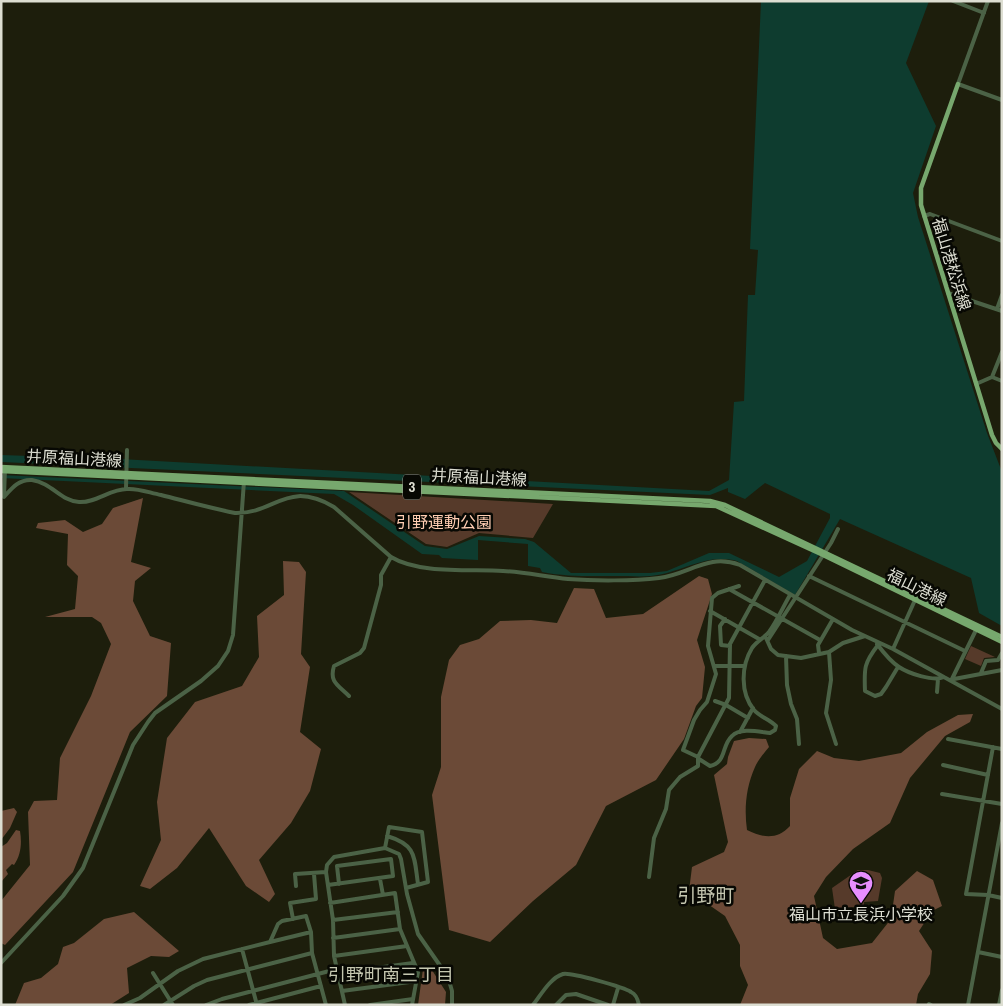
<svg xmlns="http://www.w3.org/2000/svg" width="1003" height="1006" font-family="'Archivo Narrow','Noto Sans JP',sans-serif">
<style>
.green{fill:#563a2a}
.forest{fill:#6b4a37}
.water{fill:#0e3c2f}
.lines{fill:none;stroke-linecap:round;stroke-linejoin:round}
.minor{stroke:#4b6246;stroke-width:4}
.major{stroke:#77a86e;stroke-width:4.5}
.labels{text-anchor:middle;stroke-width:5;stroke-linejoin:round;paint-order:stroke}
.shield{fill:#070803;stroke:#9d9e94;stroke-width:1}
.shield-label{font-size:15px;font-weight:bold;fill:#ddded2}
.street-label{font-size:16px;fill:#ddded2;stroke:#070803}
.park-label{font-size:16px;fill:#ffcdb2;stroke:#070803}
.poi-label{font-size:16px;fill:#ddded2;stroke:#070803}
.neighbourhood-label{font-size:18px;fill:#c5c7b0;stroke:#070803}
.quarter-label{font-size:19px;fill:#c5c7b0;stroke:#070803}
</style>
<rect width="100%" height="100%" fill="#1d1e0c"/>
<path class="green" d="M349 492 553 504 533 538 479 533 447 547 426 544Z
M971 646 995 657 984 658 981 666 965 659Z
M858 870H868L880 873 882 878 878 901 864 902V906L835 909 832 888Z"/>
<path class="forest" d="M143 498 131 562 151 568 135 581 133 601 150 636 171 643 167 696 130 732 73 872 5 945 1 943V901L30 865 28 812 34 801 57 800 60 758 91 696 111 644 101 623 92 617H45L75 609 78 576 67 565 68 534 36 528 38 523 65 520 83 532 102 524 113 508Z
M283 561 299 562 306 572 301 654 310 667 300 732 321 749 310 791 291 823 259 860 275 894 269 902 246 886 209 828 177 868 150 889 140 886 161 840 157 802 167 738 195 702 242 686 259 657 257 616 284 595Z
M699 576 708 579 712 594 697 640 705 667 702 698 696 706 684 739 656 780 606 806 576 865 533 901 490 942 449 930 432 795 441 767V697L449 660 460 645 479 639 500 621 531 620 557 623 574 588 594 589 606 618 643 614Z
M973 714 970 722 945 736 910 778 890 823 853 849 826 877 814 896 823 938 837 949 872 943 891 919 895 891 917 871 933 880 942 906 932 911 919 931 932 951 930 974 918 994 916 1005H740L748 985 740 966V945L725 916 689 891 692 867 724 852 728 842 714 775 727 764 728 757 734 741 749 738 766 739 769 747C764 753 758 760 755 767 746 787 744 809 747 830 763 838 777 840 790 826V798L799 769 817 751 834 758 859 761 901 753 927 732 958 715Z
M14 808 17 812 10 828 1 840V811Z
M16 830 20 831C22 843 21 855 14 865L12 864 6 870 8 874 1 882V847L7 843Z
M134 912 179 951 169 957 151 956 127 968 129 993 110 1005H15L24 983 41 978 58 964 63 947 74 943 104 919Z
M430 967 446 992 445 1005H418L423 969Z"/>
<path class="water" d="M761 1H929L906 63 936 126 913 193 918 217 987 433 1002 472V626L979 613 971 578 840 519 795 595 737 561C705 553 682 573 651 576 640 577 627 576 616 576 591 576 567 577 542 572L540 568 528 566V544L478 540V560L442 558 439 555 422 554 353 505 334 494 1 478V475L344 491 425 546 447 549 479 536 525 539 534 542 571 573H650L667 571 709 553H729L779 577 807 561 830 518V514L765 483 745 499 728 492V488L710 495 1 462V455L120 459 709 491 729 480 734 402 744 401 748 295H755L758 250 750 249Z"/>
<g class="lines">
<path class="minor" d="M953 1 984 13
M988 1 958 84 1002 100
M924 216 930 214 1002 241
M948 293 1002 311
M997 309 1002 295
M992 377 1002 352
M976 384 992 377 1002 381
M5 468 4 497C12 488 19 479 32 480 52 483 61 501 79 502 96 503 110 489 127 489 138 488 150 493 161 495 185 501 210 508 235 513 276 514 286 479 334 507L391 557C419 574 470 569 503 571 525 572 546 577 568 579 594 581 634 581 659 578 690 574 708 553 740 565L852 630 893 649 1002 709
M126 488 127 450
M809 576 965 651
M729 589 820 640
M710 611 759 639
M725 619 720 626 721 645 730 646
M766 638 771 649 778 655 801 658 829 652 843 643 865 636
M768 640 831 543 838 529
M877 644C883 652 890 661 899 667 908 673 933 682 944 677
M878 645C864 663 864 668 865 691L875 696 881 694 886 687 898 667
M893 649 915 600
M829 652 831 680 826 713 836 744
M819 653 818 645 833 619
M786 656 787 685 791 704 797 719 799 744
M715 666H745
M981 673 986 661 998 660 1002 653
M951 681 976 630
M951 681 954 679 1002 670
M937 692 938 679
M349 696C338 685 329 682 334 666L360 653 364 648 381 585V575L391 557
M715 701 726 705 748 718
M740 732 753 708
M948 739 1002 749
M993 747 966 894 988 895 1002 898
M698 757 683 750 694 720 700 710 707 702 716 674 708 646 712 598 718 593 739 586
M699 759 710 766C727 762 721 746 732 736 740 727 760 732 770 733L775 730 776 726C769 719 760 717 754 710 740 693 741 666 752 648 757 641 764 638 769 632 777 621 783 607 790 595
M943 765 988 775
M942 794 1002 804
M387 836C417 845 414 857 418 884
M385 848 389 827 422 832 428 882 406 888
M649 877 654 838 666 809 669 790 680 777 698 766V757L729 698 730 644 765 580
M380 879 383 895
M328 885 393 876 391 859 337 866 339 884
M296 886 295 874 326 872
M330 903 395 893 400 929 418 972 412 1005
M293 919 290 903 316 899 314 874
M333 920 398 912
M333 938 400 929
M270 942 311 932
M242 949 257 1005
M978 952 1002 957
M334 956 407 946
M1 963 63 896 83 868 133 745 148 722 155 713 201 681 218 666 228 651 233 635 244 481
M153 973 173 1005
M339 973 413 963
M342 991 417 981
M929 1004 931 1005
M124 1005 140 998 178 971 203 959 270 942 278 924 282 921 306 916 311 932 312 953 326 1005
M164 1005 194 986 207 980 312 953
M206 1005 222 999 337 969
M249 1005 321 986
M345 1005 334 956 333 920 326 872 327 865 334 857 385 848 399 854 401 859 407 894 418 934 448 977 452 991V1005
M370 1005 413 999
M533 1005C541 995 550 978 563 974 570 972 624 987 631 992 636 994 638 1000 639 1005
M556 1005 566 995 576 994 608 1005
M613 1005 618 988
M968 1005 1002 823
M999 1005 1002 990"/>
<path class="major" d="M958 84 921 188V205L992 435 996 443 1002 449
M1 467 710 501 725 505 1002 637
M1 471 716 506 821 554 1002 642"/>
</g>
<defs>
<symbol id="school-pin" viewBox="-11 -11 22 30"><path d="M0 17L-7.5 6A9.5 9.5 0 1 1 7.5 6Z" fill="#e88eff" stroke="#070803"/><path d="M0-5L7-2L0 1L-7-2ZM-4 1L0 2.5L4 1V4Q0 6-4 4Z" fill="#111"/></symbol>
</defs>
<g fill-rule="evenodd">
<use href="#school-pin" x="847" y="869" width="28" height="38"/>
</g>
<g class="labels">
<rect class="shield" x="403" y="474.5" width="18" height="25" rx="4"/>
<g class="shield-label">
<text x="412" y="492">3</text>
</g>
<g class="street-label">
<text transform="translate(952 264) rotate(73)" y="6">福山港松浜線</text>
<text transform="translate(74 458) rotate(3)" y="6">井原福山港線</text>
<text transform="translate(479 477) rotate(3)" y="6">井原福山港線</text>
<text transform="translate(917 587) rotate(26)" y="6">福山港線</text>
</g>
<g class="park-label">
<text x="444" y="528">引野運動公園</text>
</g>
<g class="poi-label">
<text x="861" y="920">福山市立長浜小学校</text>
</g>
<g class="neighbourhood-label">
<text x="391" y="981">引野町南三丁目</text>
</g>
<g class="quarter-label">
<text x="706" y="902">引野町</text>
</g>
</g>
<rect width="1003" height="1006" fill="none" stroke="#ddded2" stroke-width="5"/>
</svg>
